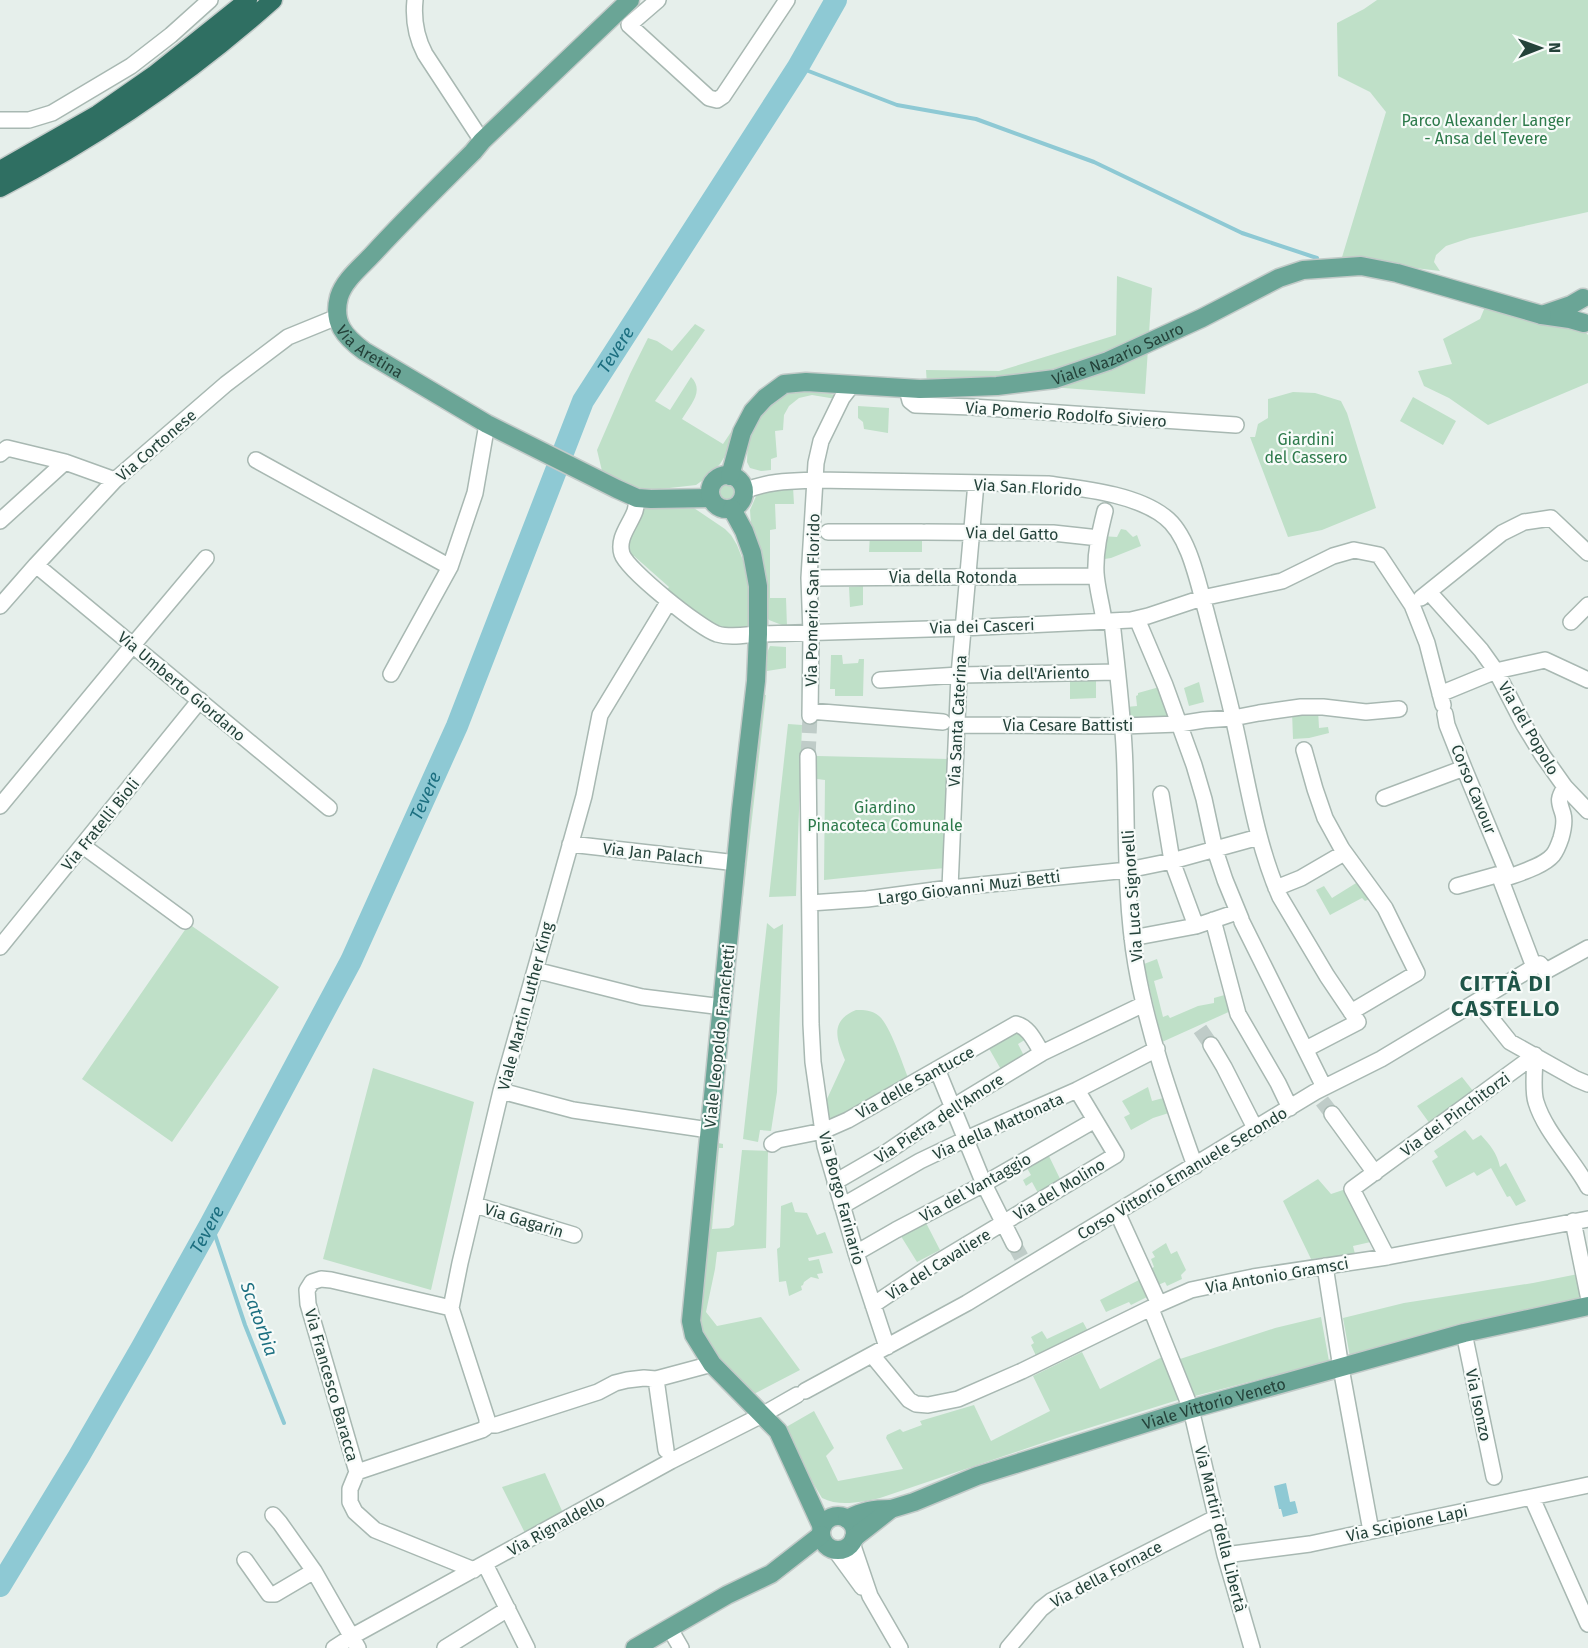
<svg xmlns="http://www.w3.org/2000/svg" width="1588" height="1648" font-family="'Fira Sans',sans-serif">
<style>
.green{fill:#bfe0c8}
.water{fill:#8ec9d4}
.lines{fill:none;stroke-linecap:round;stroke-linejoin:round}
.stream{stroke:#8ec9d4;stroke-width:4}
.river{stroke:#8ec9d4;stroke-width:22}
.minor-tunnel{stroke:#bfccc8;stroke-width:15;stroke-dasharray:15 8;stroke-linecap:butt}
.minor-casing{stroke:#a8b8b2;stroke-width:18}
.major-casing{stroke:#c2cac8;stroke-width:21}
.highway-casing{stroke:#c2cac8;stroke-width:21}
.minor{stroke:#fff;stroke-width:15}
.major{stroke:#6aa596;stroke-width:18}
.highway{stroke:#2f6f62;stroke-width:18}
.labels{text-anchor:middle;stroke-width:4.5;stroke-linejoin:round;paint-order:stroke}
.park-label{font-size:16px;fill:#2d7a4b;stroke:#f7fbf9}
.street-label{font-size:16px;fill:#24423a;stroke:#f7fbf9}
.water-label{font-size:18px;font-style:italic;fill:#1c6f80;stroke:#f7fbf9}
.district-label{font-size:22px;font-weight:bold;letter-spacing:1.5px;fill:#1f5548;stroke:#f7fbf9}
</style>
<rect width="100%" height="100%" fill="#e6efeb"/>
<path class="green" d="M1377 0H1588V212L1470 238 1446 246 1436 255 1434 262 1440 271 1398 266 1336 277 1386 112 1370 92 1338 76 1337 23 1364 9Z
M1117 276 1152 288 1145 394 1023 385H927L926 370 999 371 1116 335Z
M1485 307 1580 326 1588 335V383L1488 425 1449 398 1424 386 1418 371 1452 364 1443 339 1480 319Z
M695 324 705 330 655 401 670 410 691 377C705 391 690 405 682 419L723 444 733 429 737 431 730 448 720 464 710 475 696 485 652 490 639 489 602 471 597 450 630 374 648 338 657 341 672 351Z
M805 391 838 395 836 399 812 395 799 398 789 406 784 415 783 430 775 431 777 457 771 459V470L761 471 750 468 747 462 748 434 758 413 784 392Z
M1293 392 1315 393 1341 401 1347 413 1376 508 1322 530 1288 537 1250 437H1255L1258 424 1268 418V399Z
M1413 397 1456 421 1443 445 1400 421Z
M858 406 889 408 888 433 864 429 863 422 858 418Z
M715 492a12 12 0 1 1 24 0a12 12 0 1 1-24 0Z
M793 487 794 504H775L776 529 770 530V598H786L787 627 769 620 766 616 758 542 751 525 750 510 757 494 762 490Z
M642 503 688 504 725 529 731 535 737 545 748 573 753 593 751 626C724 639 687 607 665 593L669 587 634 556 631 558 629 541Z
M1121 529 1126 530 1133 537 1137 535 1141 546 1111 558 1098 560 1101 536 1117 537Z
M870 534H922V552H869Z
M863 586V605L850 607 849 587Z
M770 646 786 647V668L767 671 766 655Z
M831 655H842L843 664 858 663 859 659H864L863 696H835V689H830Z
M1070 675H1096V698L1070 699Z
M1199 682 1204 702 1189 706 1184 688Z
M1163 686 1176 720 1127 721 1126 707 1137 706 1136 696 1138 695V693Z
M761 694 766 695 742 907 737 906Z
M1318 710 1319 728 1328 727 1329 733 1309 738 1293 739 1292 711Z
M788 724 802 725 796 896 769 897Z
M817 756 949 759 946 868 910 871 824 880 825 780 817 779Z
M1361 880 1370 899 1365 901 1362 898 1330 915 1316 890 1324 886 1332 898Z
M767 923 774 929 783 924 777 1092 771 1131 760 1130 758 1142 743 1139Z
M189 924 279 987 172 1142 82 1079Z
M1157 959 1163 978 1154 981 1163 1017 1168 1015 1170 1018 1198 1006 1214 1003V998L1228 994 1233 1010 1162 1042 1144 964Z
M856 1010C864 1010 872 1010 879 1016 890 1025 903 1065 909 1080L835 1123 829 1118 827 1099 845 1060C836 1038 830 1021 856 1010Z
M1017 1029 1028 1038 1018 1044 1026 1060 1003 1073 987 1045Z
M373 1068 474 1102 431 1290 323 1259Z
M1462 1077 1477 1096 1433 1128 1417 1106Z
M1148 1087 1152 1101 1167 1097 1172 1112 1153 1118 1131 1130 1124 1117 1130 1114 1122 1101Z
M1465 1130 1473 1140 1481 1135C1490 1145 1497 1153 1500 1167L1506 1163 1526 1201 1516 1206 1510 1196 1507 1197 1491 1168 1477 1176 1474 1172 1446 1187 1432 1161 1438 1157 1434 1151Z
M714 1142 723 1144V1148H719L712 1229 729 1228 734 1225 742 1150 768 1151 766 1248 717 1252 715 1269 706 1312 717 1326 761 1317 800 1370 754 1394C731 1370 705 1348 696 1314Z
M1046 1150 1063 1185 1037 1199 1034 1195 1038 1193 1032 1182 1026 1186 1023 1180 1031 1175 1024 1163Z
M1318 1179 1331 1194 1349 1188 1375 1241 1353 1246 1355 1254 1311 1259 1283 1201Z
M792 1202 795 1212 807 1213 817 1235 825 1232 833 1253 808 1258 809 1261 819 1259 823 1273 817 1274 819 1279 811 1277 804 1282 803 1285 801 1286 802 1290 789 1296 786 1281 779 1282 777 1249 780 1247 781 1206Z
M924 1219 940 1250 917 1262 899 1233Z
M1166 1243 1171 1254 1177 1251 1186 1270 1181 1275 1182 1279 1167 1286 1165 1282 1156 1286 1148 1270 1154 1267 1151 1259 1155 1257 1152 1252Z
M1578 1274 1583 1299 1350 1357 1343 1318 1404 1303 1533 1283Z
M1139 1280 1147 1297 1131 1305 1129 1302 1106 1312 1100 1300Z
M1321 1317 1329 1361 1195 1396 1180 1359 1275 1328Z
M1083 1322 1089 1333 1037 1358 1031 1345 1034 1343 1031 1337 1042 1331 1047 1339Z
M1082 1352 1100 1389 1164 1356 1181 1399 1063 1436 880 1498C862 1502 839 1507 822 1498L781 1430 814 1411 834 1448 826 1456 838 1481 903 1469 886 1438 887 1435 900 1429 903 1432 922 1425 920 1421 974 1405 991 1441 1050 1411 1033 1376Z
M545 1473 563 1513 525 1533 502 1487Z"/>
<path class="water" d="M1286 1483 1290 1502 1295 1501 1298 1513 1283 1517 1281 1509H1279L1274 1486Z"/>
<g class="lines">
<path class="stream" d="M798 67 897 105 976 119 1094 162 1242 233 1317 258
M211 1223 245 1325 284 1423"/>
<path class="river" id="s1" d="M0 1586 79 1456 142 1347 211 1223 351 961 457 726 583 401 798 67 836 0"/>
<path class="minor-tunnel" d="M808 756 810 716
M1200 1029 1211 1045
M1322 1101 1332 1114
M1014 1244 1025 1264"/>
<defs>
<path id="minor" d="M415 0C413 19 416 37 425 54L482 141
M658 0 629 25 709 98 717 100 723 96 787 0
M0 120H29L52 113 131 66 171 35 210 0
M907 389 910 401 915 405 972 407 1236 425
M0 454 7 448 65 462 115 480
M256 460 450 567
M744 491C768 481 790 481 816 480L1048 484C1084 489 1136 494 1165 517 1189 535 1198 583 1206 611 1215 646 1225 682 1233 717 1247 777 1255 840 1280 897L1327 976 1358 1022 1306 1049
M637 498C637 502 636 507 635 511 630 525 617 538 622 554 627 570 700 628 717 634 730 638 745 635 758 634L962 628 1131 620 1148 616 1202 598 1282 581 1333 556 1354 550 1379 555 1412 605 1427 643 1443 705
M0 521 65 462
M828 532H922
M926 532 1053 533 1099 538
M36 565 329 808
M809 578 1096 576
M1429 592 1481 650 1496 671 1524 725 1543 756 1565 787 1588 811
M1421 598 1502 533 1524 522 1551 518 1588 553
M0 606 36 565 115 480 226 384 288 337 337 317
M1137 619 1165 685 1194 765 1204 799 1215 850 1225 880 1241 919
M1104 621C1102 605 1097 589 1096 573 1095 552 1100 531 1105 511
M1112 621C1117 670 1124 720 1125 770 1127 835 1125 901 1136 965 1148 1034 1172 1101 1195 1166
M1571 622 1588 605
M391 674 450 567 475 493 487 424
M880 680 959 675 1117 672
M1440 694 1496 671 1545 660 1588 680
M810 711 943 722
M1445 714 1447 725 1464 768 1507 872 1457 886
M810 716 811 633 809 578 816 463 821 441 842 398 852 385
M957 725 1123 726 1179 724 1204 720 1233 718 1259 713 1301 707H1323L1366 712 1399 709
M1304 750 1315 789 1325 818 1342 849 1385 908 1417 973 1351 1012
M808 756 811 1024 813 1062 825 1146 856 1253 887 1347
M1161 794 1172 861 1196 926
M1384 798 1464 768
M0 806 133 645 206 558
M570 844 737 863
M83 846 185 921
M1499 875 1534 967
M1501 880C1516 874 1543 867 1553 855 1557 850 1559 844 1561 838 1563 831 1565 821 1563 814 1559 801 1557 800 1565 787
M950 888 959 675 976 483
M1276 888 1301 878 1344 853
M810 903 867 899 950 888 1128 870 1172 861 1259 837
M1213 920 1238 1014 1278 1083 1290 1108
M1242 922 1324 1087
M1132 938 1196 926 1237 912
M0 947 200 700
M535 970 642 997 723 1007
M1478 1002 1510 1042 1576 1079 1588 1084
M1211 1045 1224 1067 1255 1128
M1535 1055C1535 1068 1532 1090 1536 1102 1545 1132 1573 1159 1588 1187
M937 1069 984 1184 1014 1244
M501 1091 573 1110 709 1130
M1332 1114 1375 1173
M772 1144 778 1140 823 1131 848 1120 1016 1024C1029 1027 1035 1042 1042 1053
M835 1182 887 1152 953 1107 1042 1053 1144 1004
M475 1205 574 1235
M842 1206 920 1161 966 1139 1077 1090 1157 1049
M1117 1212 1159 1304
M1573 1221 1588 1295
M856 1253 896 1230 982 1185 1095 1120
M1387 1257 1352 1189 1535 1055
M1325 1266 1341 1368 1371 1531
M873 1305 928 1268 1116 1155 1077 1090
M451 1308 331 1280 321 1279 312 1282 307 1290 308 1304 357 1472 482 1430 485 1428 487 1425H496L598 1392 615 1383 627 1380 644 1378 656 1379 712 1364
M1151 1309 1191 1409 1225 1555 1252 1648
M1464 1333 1494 1477
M872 1355 909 1400 916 1404 928 1405 958 1399 1022 1371 1159 1304 1191 1290 1253 1277 1387 1257 1588 1219
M656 1379 666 1450
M805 1391 967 1303 1315 1092 1381 1059 1534 967 1540 964 1546 971 1588 948
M487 1425V1419L451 1308 460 1263 501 1091 584 796 600 715 669 601
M357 1472 350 1489V1502L355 1512 375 1530 474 1570
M1532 1498 1588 1624
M273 1515 280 1523 314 1571 358 1648
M852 1543 870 1596 900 1648
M835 1550 862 1587
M1225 1555 1310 1544 1588 1485
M245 1560 269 1594H275L314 1571
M485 1564 527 1648
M670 1629 681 1648
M334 1648 351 1637 671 1461 762 1415 797 1395
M445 1648 508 1609
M1008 1648 1041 1609 1051 1601 1217 1517"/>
<g id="major">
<path id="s2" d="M630 0 482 141 473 152C439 186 405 219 373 254 361 267 344 280 339 297 332 323 345 337 364 351L487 424 617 489 637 498 651 499 711 498"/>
<path d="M1583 298 1571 305 1542 315 1570 319 1584 323"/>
<circle cx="727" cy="492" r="17"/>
<path id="s3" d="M730 476 742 432 753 411 765 398 784 384 806 382 920 389 997 386 1055 379 1108 361 1202 318 1279 278 1303 270 1361 266 1397 273 1542 315"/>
<path d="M732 509 744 531 752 553 758 586V634L756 681 741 810 691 1321 694 1335 712 1364 778 1431 822 1527"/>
<circle cx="838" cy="1533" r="17"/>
<path d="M847 1519C863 1511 873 1509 891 1509"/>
<path id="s4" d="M854 1538 891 1509 914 1502 977 1476 1191 1409 1464 1333 1588 1306"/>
<path d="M635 1648 727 1595 771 1574 821 1535"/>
</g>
<path id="highway" d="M0 170 98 114 154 75 248 0
M0 188C98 137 190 74 273 0"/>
</defs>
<use href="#minor" class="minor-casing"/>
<use href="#major" class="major-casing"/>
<use href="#highway" class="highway-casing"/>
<use href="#minor" class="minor"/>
<use href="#major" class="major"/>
<use href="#highway" class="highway"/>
</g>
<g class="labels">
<g class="park-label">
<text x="1486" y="126">Parco Alexander Langer<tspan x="1486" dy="18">- Ansa del Tevere</tspan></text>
<text x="1306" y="445">Giardini<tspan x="1306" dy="18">del Cassero</tspan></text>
<text x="885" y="813">Giardino<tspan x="885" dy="18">Pinacoteca Comunale</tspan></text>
</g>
<g class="street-label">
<text dy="6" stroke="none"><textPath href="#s2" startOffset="486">Via Aretina</textPath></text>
<text dy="6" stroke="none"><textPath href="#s3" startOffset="450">Viale Nazario Sauro</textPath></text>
<text transform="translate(1066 414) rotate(4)" y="6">Via Pomerio Rodolfo Siviero</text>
<text transform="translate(156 445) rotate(-41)" y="6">Via Cortonese</text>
<text transform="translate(1028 487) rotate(3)" y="6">Via San Florido</text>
<text transform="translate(1012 533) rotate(1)" y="6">Via del Gatto</text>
<text x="953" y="583">Via della Rotonda</text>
<text transform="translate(812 600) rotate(-89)" y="6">Via Pomerio San Florido</text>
<text transform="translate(982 626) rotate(-2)" y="6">Via dei Casceri</text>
<text transform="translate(1035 673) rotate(-1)" y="6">Via dell'Ariento</text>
<text transform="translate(182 686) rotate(40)" y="6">Via Umberto Giordano</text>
<text transform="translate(957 721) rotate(-87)" y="6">Via Santa Caterina</text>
<text x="1068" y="731">Via Cesare Battisti</text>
<text transform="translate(1529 728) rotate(60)" y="6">Via del Popolo</text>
<text transform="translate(1474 789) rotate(68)" y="6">Corso Cavour</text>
<text transform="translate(100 824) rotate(-51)" y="6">Via Fratelli Bioli</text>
<text transform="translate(653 853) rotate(6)" y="6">Via Jan Palach</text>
<text transform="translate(969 887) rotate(-7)" y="6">Largo Giovanni Muzi Betti</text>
<text transform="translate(1132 896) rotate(-94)" y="6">Via Luca Signorelli</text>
<text transform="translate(525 1006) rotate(-75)" y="6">Viale Martin Luther King</text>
<text transform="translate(719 1036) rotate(-84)" y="6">Viale Leopoldo Franchetti</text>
<text transform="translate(915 1082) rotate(-29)" y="6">Via delle Santucce</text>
<text transform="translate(1455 1114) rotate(-36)" y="6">Via dei Pinchitorzi</text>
<text transform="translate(939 1118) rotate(-33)" y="6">Via Pietra dell'Amore</text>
<text transform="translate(998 1126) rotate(-24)" y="6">Via della Mattonata</text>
<text transform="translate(1182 1173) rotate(-31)" y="6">Corso Vittorio Emanuele Secondo</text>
<text transform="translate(975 1187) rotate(-29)" y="6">Via del Vantaggio</text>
<text transform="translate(1059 1189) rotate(-31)" y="6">Via del Molino</text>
<text transform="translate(842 1198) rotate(75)" y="6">Via Borgo Farinario</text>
<text transform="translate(524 1220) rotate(17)" y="6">Via Gagarin</text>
<text transform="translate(938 1264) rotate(-32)" y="6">Via del Cavaliere</text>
<text transform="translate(1277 1275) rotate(-10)" y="6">Via Antonio Gramsci</text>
<text transform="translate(332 1385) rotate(74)" y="6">Via Francesco Baracca</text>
<text dy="6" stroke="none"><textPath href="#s4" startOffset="387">Viale Vittorio Veneto</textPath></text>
<text transform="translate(1479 1405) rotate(78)" y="6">Via Isonzo</text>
<text transform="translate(1407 1523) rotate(-12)" y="6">Via Scipione Lapi</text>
<text transform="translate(556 1525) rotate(-29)" y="6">Via Rignaldello</text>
<text transform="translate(1221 1529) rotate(76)" y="6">Via Martiri della Libertà</text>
<text transform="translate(1106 1574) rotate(-28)" y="6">Via della Fornace</text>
</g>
<g class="water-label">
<text dy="6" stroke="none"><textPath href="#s1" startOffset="1384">Tevere</textPath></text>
<text dy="6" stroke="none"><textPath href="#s1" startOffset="898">Tevere</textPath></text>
<text dy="6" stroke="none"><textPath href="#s1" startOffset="412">Tevere</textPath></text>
<text transform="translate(259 1319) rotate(70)" y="6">Scatorbia</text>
</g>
<g class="district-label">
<text x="1506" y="991">CITTÀ DI<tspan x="1506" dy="25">CASTELLO</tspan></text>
</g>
</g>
<g transform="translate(1540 48) rotate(89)" stroke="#f7fbf9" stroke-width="4.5" paint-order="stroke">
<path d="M0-4.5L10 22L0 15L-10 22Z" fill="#24423a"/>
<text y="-9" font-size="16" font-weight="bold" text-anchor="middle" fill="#24423a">N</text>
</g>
</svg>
